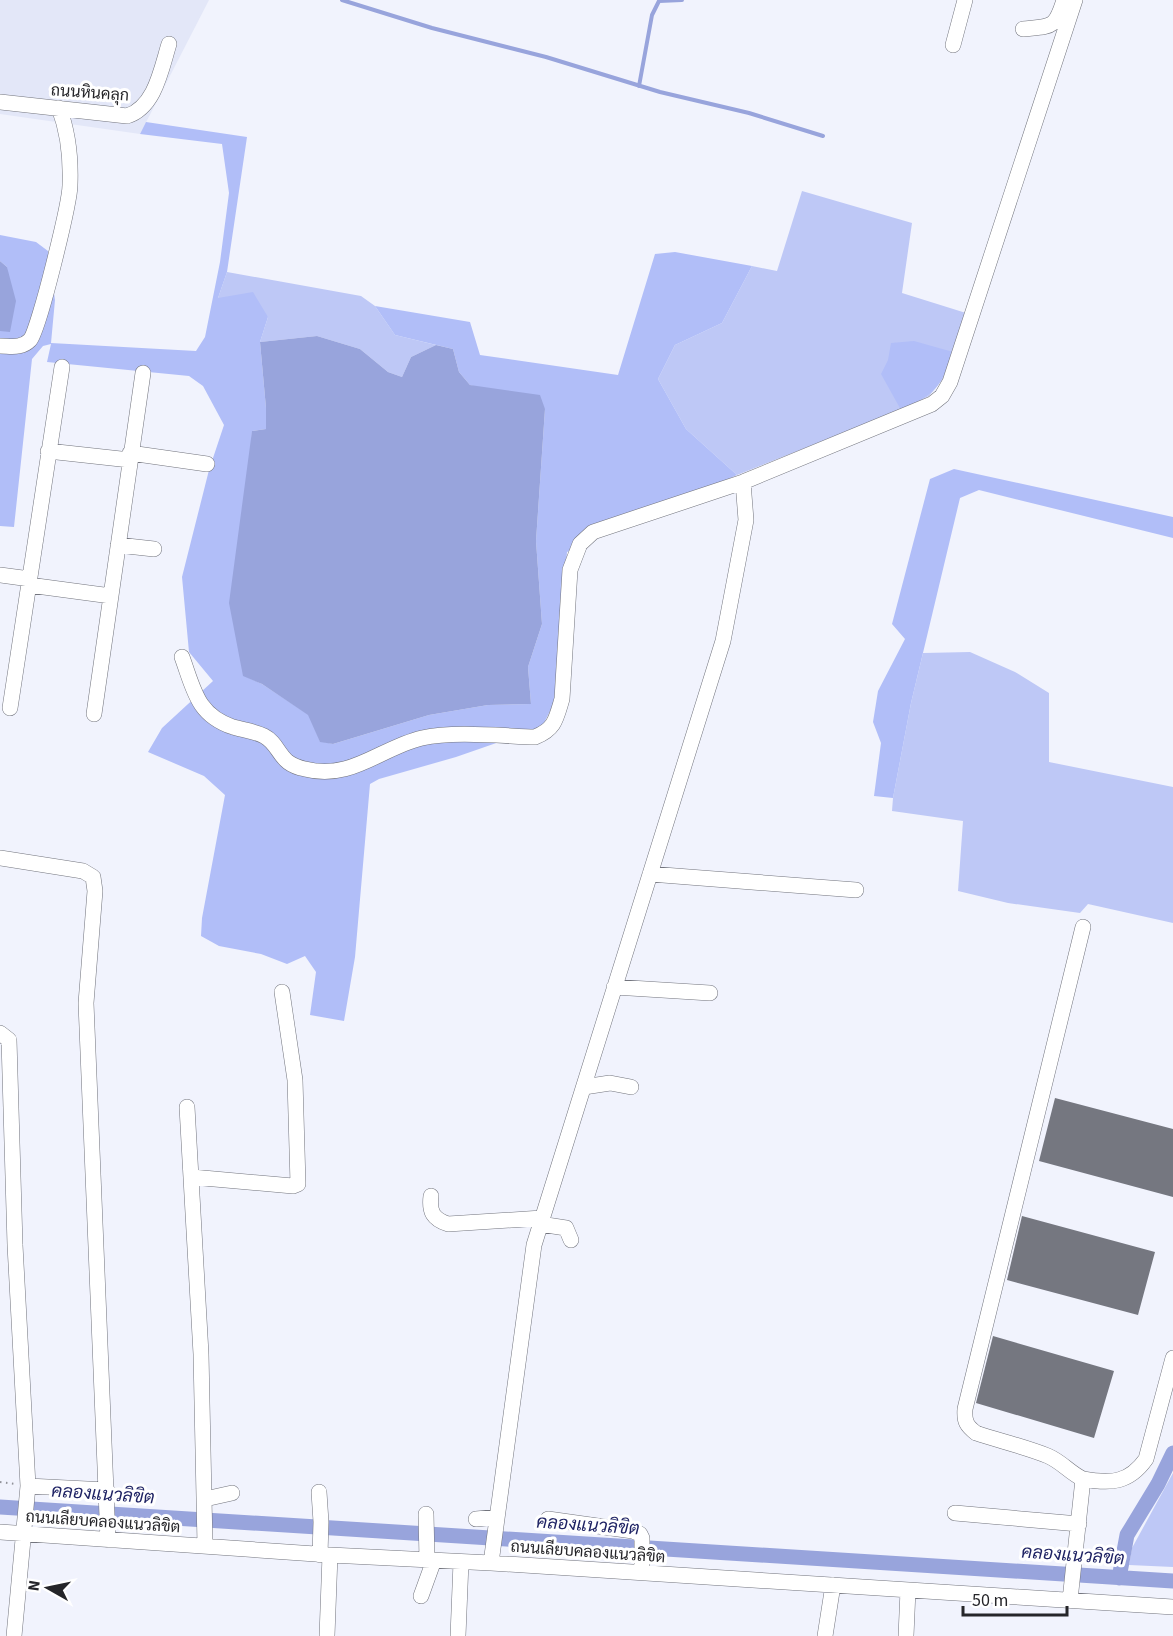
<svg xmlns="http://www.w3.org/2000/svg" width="1173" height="1636" font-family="'Source Sans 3',Sarabun,sans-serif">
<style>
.built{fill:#e3e7f8}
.green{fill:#bec8f6}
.forest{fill:#b1bef8}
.water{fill:#98a4dc}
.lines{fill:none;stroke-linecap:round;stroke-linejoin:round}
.stream{stroke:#98a4dc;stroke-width:4}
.canal{stroke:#98a4dc;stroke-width:15}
.building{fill:#757780}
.minor-casing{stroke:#72747d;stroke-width:16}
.path{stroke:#919299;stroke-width:2;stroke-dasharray:1.5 4.5;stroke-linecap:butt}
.minor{stroke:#fff;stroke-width:15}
.labels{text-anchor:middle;stroke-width:6;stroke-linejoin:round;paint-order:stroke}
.street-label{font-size:16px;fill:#252529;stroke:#fff}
.water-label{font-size:18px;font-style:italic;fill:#1f2364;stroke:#fff}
</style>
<rect width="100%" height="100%" fill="#f1f3fd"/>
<path class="built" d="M0 0H209L140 134 0 114Z"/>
<path class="green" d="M802 191 912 223 902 293 966 313 943 379 929 396 901 410 737 475 686 429 658 379 675 345 722 323 752 266 777 271Z
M227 272 361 296 375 306 395 335 436 345 411 357 402 377 388 372 360 349 317 336 260 342 268 317 218 298Z
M970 652 1015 672 1049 693V762L1173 787V923L1088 904 1080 913 1008 903 958 891 963 821 892 811 893 798 911 703 923 653Z
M1173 1473V1567L1129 1565 1132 1548Z"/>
<path class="forest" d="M146 122 247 137 227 272 218 298 253 292 268 317 260 342 266 408V429L252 431 243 675 262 684 309 715 320 741 333 744 429 715 488 705 531 704 528 667 542 624 536 541 545 409 470 385 459 372 453 349 395 335 375 306 470 322 480 355 618 375 655 254 675 252 752 266 722 323 675 345 658 379 686 429 737 475 567 552 557 697 542 727 456 757 379 779 370 784 355 957 344 1021 310 1015 316 972 305 956 287 964 261 954 219 946 201 936 202 918 225 795 204 776 148 752 162 728 213 681 189 652 182 577 209 470 224 425 203 386 189 376 47 362 51 344 43 346 32 359 14 527 0 526V331H10L7 267 0 261V235L36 242 48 251 55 300 51 343 196 351 205 337 220 262 229 193 222 144 140 134Z
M914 341 953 352C939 390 937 392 901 410L881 374 888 360 891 343Z
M954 469 1173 517V538L979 490 960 498 911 703 893 798 874 796 881 743 873 722 878 691 905 639 892 624 930 479Z"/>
<path class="water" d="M0 261 7 267 16 301 10 332 0 331Z
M317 336 360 349 388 372 402 377 411 357 436 345 453 349 459 372 470 385 540 395 545 409 536 541 542 624 528 667 531 704 488 705 429 715 333 744 320 742 308 715 262 684 243 676 229 603 252 431 266 429V408L260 342Z"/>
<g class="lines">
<path class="stream" d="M342 0 432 28 546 57 660 92 749 113 823 136
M639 86 652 15 659 1 682 0"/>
<path class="canal" d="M0 1507 1173 1581
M1119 1578 1127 1535 1158 1484 1173 1453"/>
</g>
<path class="building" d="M1055 1098 1173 1129V1197L1039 1161Z
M1022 1216 1155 1252 1138 1315 1007 1280Z
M993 1336 1114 1371 1094 1438 976 1403Z"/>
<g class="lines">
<defs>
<path id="minor" d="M1023 29C1052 26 1055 29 1064 0
M953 45 965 0
M0 102 127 116C155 107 161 70 169 44
M0 346C11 346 21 349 30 340 39 330 70 202 70 185 71 158 69 134 59 108
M48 451 130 460
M130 453 207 464
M118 545 154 549
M0 575 30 579
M29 585 111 596
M182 657C194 690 197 715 233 727 243 730 254 731 264 736 276 742 278 754 288 762 292 765 300 768 305 769 351 781 380 748 422 738 453 731 502 736 535 737 555 729 556 719 562 699L570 570 580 544 593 532 743 482 932 404 942 396 950 382 1075 0
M10 708 62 367
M94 714 143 373
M0 858 83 871 93 877 95 891 86 1003 108 1540
M650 874 856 890
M614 987 710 993
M0 1033 9 1040 15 1245 28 1486 14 1636
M584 1087 610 1083 631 1087
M187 1107 201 1354 205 1545
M192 1177 293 1186 298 1184 295 1080 282 992
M431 1196C429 1212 433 1219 448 1224L542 1218
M540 1224 566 1228 571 1240
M1083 1479C1111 1484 1129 1483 1146 1459L1173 1358
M28 1486 107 1490
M319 1492 321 1522 320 1555
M205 1499 232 1493
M955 1513 1079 1524
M426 1514 427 1560
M476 1519 497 1517
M548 1519 633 1531 640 1534 642 1538V1573
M0 1532 330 1555 491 1563 1173 1607
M491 1563 534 1245 723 641 746 520 743 482
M421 1596 434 1560
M1070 1600 1083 1479C1070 1473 1062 1462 1048 1456 1026 1447 1000 1441 976 1433 967 1426 964 1422 965 1409L1083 927
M327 1636 330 1555
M458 1636 461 1562
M825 1636 833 1585
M906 1636 908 1590"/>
</defs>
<use href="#minor" class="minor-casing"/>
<path class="path" d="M0 1482 15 1484"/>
<use href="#minor" class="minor"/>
</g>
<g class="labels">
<g class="street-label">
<text transform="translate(90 92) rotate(4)" y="6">ถนนหินคลุก</text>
<text transform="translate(103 1521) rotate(4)" y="6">ถนนเลียบคลองแนวลิขิต</text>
<text transform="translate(588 1551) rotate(4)" y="6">ถนนเลียบคลองแนวลิขิต</text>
</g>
<g class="water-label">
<text transform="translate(103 1494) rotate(4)" y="6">คลองแนวลิขิต</text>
<text transform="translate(588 1525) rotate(4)" y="6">คลองแนวลิขิต</text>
<text transform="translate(1073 1555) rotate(4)" y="6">คลองแนวลิขิต</text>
</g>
</g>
<g transform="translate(48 1588) rotate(279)" stroke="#ffffff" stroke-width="4.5" paint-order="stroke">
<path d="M0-4.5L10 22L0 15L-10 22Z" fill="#252529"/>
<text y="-9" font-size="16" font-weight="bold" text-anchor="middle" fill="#252529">N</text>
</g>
<path d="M963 1606v9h104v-9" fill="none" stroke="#252529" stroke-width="3"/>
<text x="972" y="1606" font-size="18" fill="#252529" stroke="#ffffff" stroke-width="4.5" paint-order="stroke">50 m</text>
</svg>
